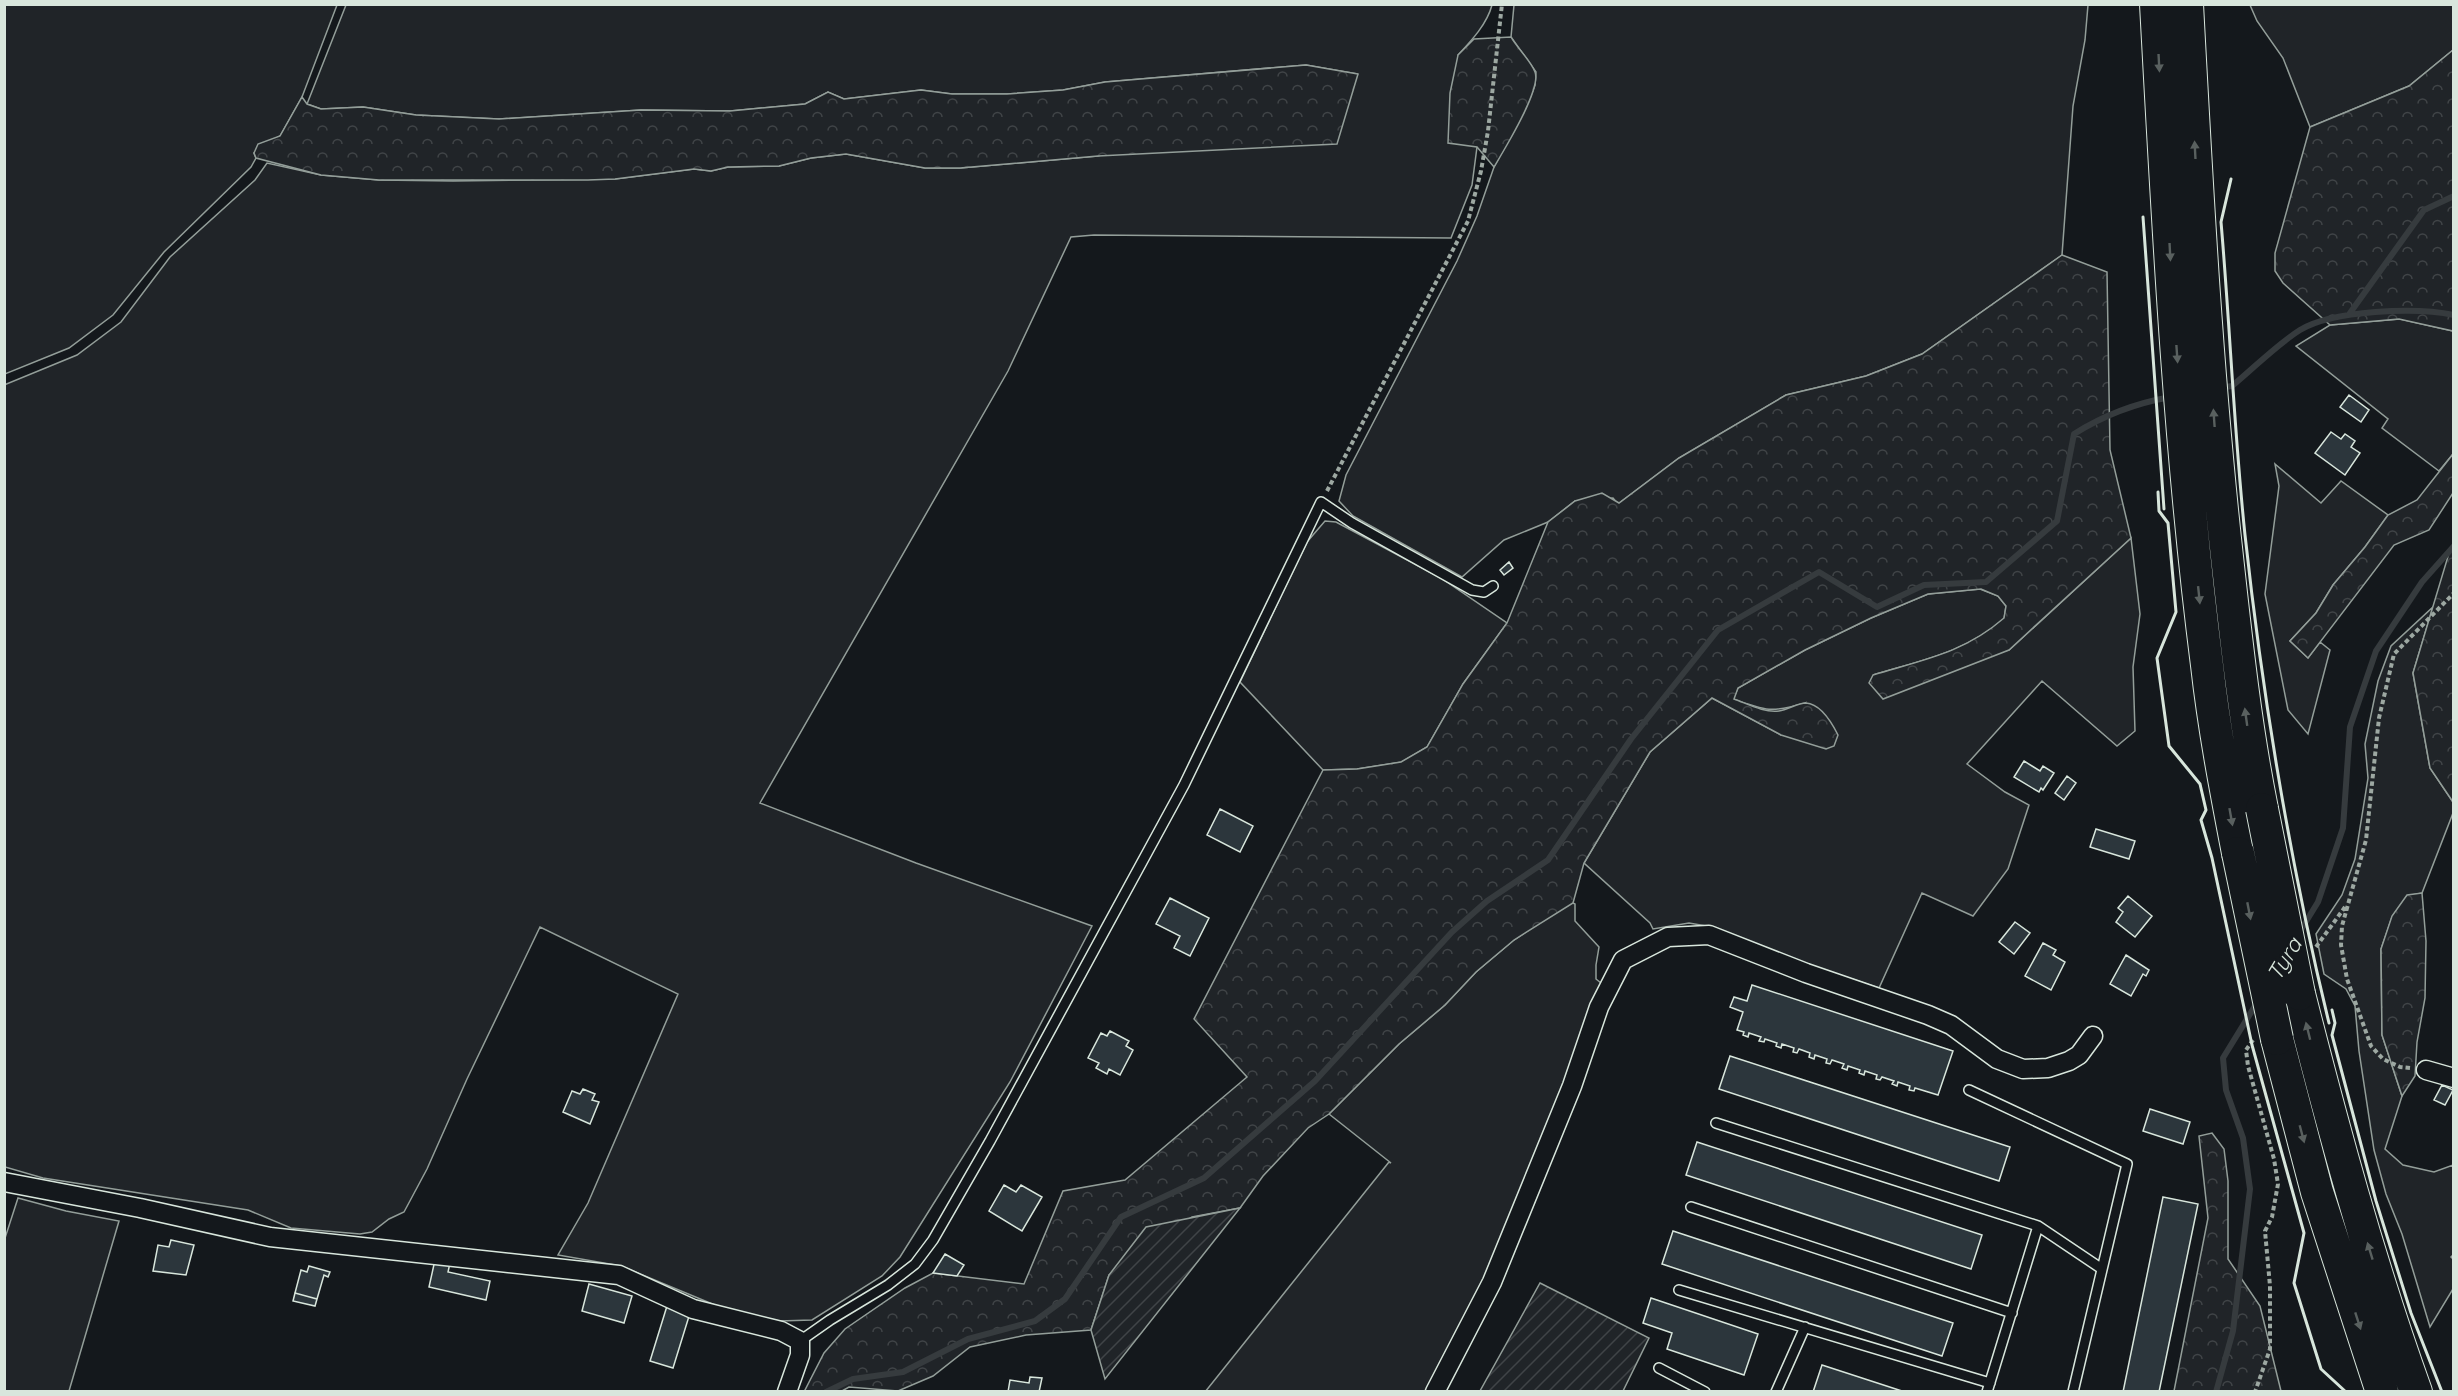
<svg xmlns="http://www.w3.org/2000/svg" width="2458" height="1396" font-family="Quicksand,sans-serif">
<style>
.grass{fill:#202428;stroke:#939e99;stroke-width:1.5}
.forest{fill:url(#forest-crowns);stroke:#939e99;stroke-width:1.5}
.garden{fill:url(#garden-furrows);stroke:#939e99;stroke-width:1.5}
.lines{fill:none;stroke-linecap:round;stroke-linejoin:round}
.stream{stroke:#363b3e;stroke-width:6}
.building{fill:#2c363c;stroke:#d8e6dc;stroke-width:1.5}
.lane-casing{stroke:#d8e6dc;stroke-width:12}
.street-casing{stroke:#d8e6dc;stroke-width:21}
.highway-casing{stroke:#d8e6dc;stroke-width:34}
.path{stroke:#9da8a2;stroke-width:4;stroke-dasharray:4.5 3;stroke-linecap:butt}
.lane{stroke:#14181c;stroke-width:9}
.street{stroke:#14181c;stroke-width:18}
.highway{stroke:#14181c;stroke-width:32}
.highway-bridge-casing{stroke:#d8e6dc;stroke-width:34;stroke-linecap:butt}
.highway-bridge{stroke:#14181c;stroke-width:32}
.wall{stroke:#d8e6dc;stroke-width:3}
.oneway{fill:#59605f}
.labels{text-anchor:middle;stroke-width:4.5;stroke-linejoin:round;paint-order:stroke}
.water-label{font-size:22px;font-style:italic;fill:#d8e6dc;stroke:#14181c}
</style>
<defs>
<pattern id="forest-crowns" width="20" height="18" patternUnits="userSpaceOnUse" patternTransform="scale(1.5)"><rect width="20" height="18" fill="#202428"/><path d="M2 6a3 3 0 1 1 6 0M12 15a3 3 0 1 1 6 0" fill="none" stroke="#404447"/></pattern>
<pattern id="garden-furrows" width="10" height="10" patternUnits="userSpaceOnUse" patternTransform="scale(1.5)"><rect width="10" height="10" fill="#202428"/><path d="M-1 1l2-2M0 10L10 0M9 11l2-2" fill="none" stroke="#404447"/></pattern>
</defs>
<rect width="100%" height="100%" fill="#14181c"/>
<path class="grass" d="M5 5H337L302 97 280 136 254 153 256 158 251 167 164 252 113 315 69 348 5 374Z
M346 5H1492C1487 24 1472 40 1458 55L1477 147 1472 185 1451 238 1094 235 1071 237 1008 371 760 803 916 863 1092 926 1010 1082 900 1257 882 1276 812 1320 779 1321 722 1308 621 1266 558 1255 588 1203 678 994 540 927 467 1079 427 1169 404 1212 389 1219 372 1232 360 1234 291 1228 248 1210 43 1178 5 1167 4 385 77 355 121 322 170 257 255 180 267 163 321 175 379 180 453 181 615 179 694 169 711 171 728 167 779 166 811 158 846 154 925 168H960L1098 156 1358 74 1306 65 1105 82 1063 90 1007 94H952L921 90 844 99 828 92 805 104 730 111 641 110 499 119 416 115 363 107 321 109 307 104Z
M1514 5H2088L2085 40 2073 106 2062 255 1922 354 1866 376 1786 395 1679 458 1618 504 1613 498 1575 501 1548 522 1504 540 1462 577 1353 516 1339 501 1346 475 1457 261 1477 216 1494 167 1530 98 1535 85 1536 72 1511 37Z
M2250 5H2453V50L2409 86 2310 127 2283 58 2257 21Z
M2400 319 2453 331V454L2439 471 2382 428 2388 419 2296 346 2330 325Z
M2275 464 2321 503 2341 481 2388 515 2365 547 2333 585 2316 613 2290 641 2308 658 2320 642 2330 650 2308 734 2288 710 2265 594 2279 486Z
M1325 521 1336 522 1441 578 1507 623 1463 684 1427 747 1402 762 1357 769 1323 770 1240 682 1307 542Z
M2131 538 2140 614 2133 667 2135 731 2117 746 2042 681 1967 764 2005 792 2029 805 2008 869 1973 916 1922 893 1879 988 1795 960 1712 927 1689 923 1653 929 1650 923 1584 863 1650 752 1712 698 1781 735 1805 703C1772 713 1766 711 1733 699L1738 688 1805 650 1871 618 1928 594 1980 589 1998 596 2006 606 2004 619C1964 653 1922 660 1873 675L2009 650Z
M2433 607 2413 673 2430 768 2453 802V813L2422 893 2407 896 2392 917 2381 949 2382 1035 2402 1096 2385 1149 2403 1165 2434 1172 2453 1165 2454 1254 2451 1257 2453 1259V1289L2430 1327 2402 1234 2386 1194 2374 1150 2359 1051 2355 1006 2346 989 2324 974 2316 934 2342 895 2355 859 2368 778 2365 744 2378 681 2391 646Z
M1571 902 1575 904V921L1599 947 1596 965V979L1601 983 1513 1232 1429 1391 1205 1392 1389 1162 1391 1163 1329 1114 1399 1044 1445 1005 1476 972 1514 940Z
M18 1198 66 1211 119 1221 69 1391H5V1238Z"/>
<path class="forest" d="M1511 37C1517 48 1531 61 1535 72 1542 89 1504 150 1494 167L1477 147 1448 143 1450 93 1458 55 1474 39Z
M2453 50V331L2399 319 2330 325 2283 283 2275 271V253L2310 127 2409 86Z
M1306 65 1358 74 1337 144 1098 156 960 168H925L846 154 811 158 779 166 728 167 711 171 694 169 615 179 588 180H379L321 175 256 158 254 153 258 144 280 136 302 97 307 104 321 109 363 107 416 115 499 119 641 110 730 111 805 104 828 92 844 99 921 90 952 94H1007L1063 90 1105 82Z
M2062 255 2107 272 2110 450 2131 538 2009 650 1883 699 1869 683 1873 675C1922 660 1964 653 2004 618L2006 606 1998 596 1981 589 1928 594 1871 618 1805 650 1738 688 1734 699C1748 704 1764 713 1779 711 1788 710 1797 703 1806 703 1821 704 1832 723 1838 735L1834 746 1826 749 1781 735 1712 698 1650 752 1584 863 1573 903 1514 940 1476 972 1445 1005 1399 1044 1329 1114 1308 1128 1263 1176 1240 1208 1192 1217 1109 1275 1091 1330 1026 1335 970 1347 933 1376 898 1391 849 1387 842 1391 804 1392 824 1353 845 1329 905 1288 933 1273 1024 1284 1063 1191 1125 1180 1247 1077 1194 1019 1310 795 1323 770 1357 769 1401 762 1427 747 1463 684 1507 623 1548 522 1575 501 1602 493 1619 503 1679 458 1786 395 1866 376 1922 354Z
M2453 454V493L2429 530 2394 545 2308 658 2290 641 2316 613 2333 585 2365 547 2388 515 2417 500Z
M2453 547V802L2430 768 2413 673 2449 553Z
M2422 893 2426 941 2425 998 2417 1042 2415 1076 2402 1096 2382 1035 2381 949 2392 916 2407 895Z
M2212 1133 2224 1149 2228 1181V1259L2260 1306 2281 1391H2174L2208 1218 2199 1136Z"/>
<path class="garden" d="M1240 1208 1105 1379 1091 1330 1109 1275 1146 1227Z
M1540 1283 1649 1338 1623 1391H1480Z"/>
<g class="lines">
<path class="stream" d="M2350 313 2424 210 2454 196
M2219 388 2232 386C2254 368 2276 345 2300 330 2333 310 2416 307 2454 315
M2299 933 2318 902 2343 828 2350 727 2376 651 2422 582 2454 546
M826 1392 853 1379 903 1372 968 1339 1035 1321 1065 1299 1121 1217 1204 1178 1315 1081 1452 932 1487 901 1548 860 1631 739 1718 630 1819 572 1877 607 1924 585 1986 582 2057 521 2074 434C2104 415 2136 403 2171 397
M2216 1392 2233 1331 2250 1189 2243 1138 2226 1090 2223 1058 2258 1001"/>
</g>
<path class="building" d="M2349 395 2369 410 2361 422 2340 407Z
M2331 432 2341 439 2345 434 2355 441 2351 447 2360 453 2345 475 2315 453Z
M1509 562 1513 568 1504 575 1500 570Z
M2024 761 2040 771 2043 766 2054 773 2043 790 2041 788 2039 792 2014 777Z
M2067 776 2076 783 2064 800 2055 793Z
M1220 809 1253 826 1240 852 1207 835Z
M2096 829 2135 841 2129 859 2090 847Z
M2128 896 2152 916 2135 937 2116 922 2123 912 2118 908Z
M1170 898 1209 918 1190 956 1174 948 1180 936 1156 924Z
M2015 922 2030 933 2014 954 1999 942Z
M2043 943 2056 950 2053 955 2065 962 2051 990 2025 976Z
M2126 955 2149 970 2146 976 2143 974 2131 996 2110 984Z
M1752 985 1953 1051 1938 1095 1915 1088 1914 1091 1909 1090 1910 1086 1898 1082 1897 1086 1892 1084 1894 1081 1882 1077 1880 1080 1876 1079 1877 1075 1865 1071 1864 1075 1859 1073 1860 1070 1848 1066 1847 1070 1842 1068 1844 1064 1832 1060 1830 1064 1826 1063 1827 1059 1815 1055 1814 1059 1809 1057 1810 1053 1799 1049 1797 1053 1793 1052 1794 1048 1782 1044 1781 1048 1776 1046 1777 1043 1765 1039 1764 1042 1759 1041 1761 1037 1749 1033 1748 1037 1743 1035 1744 1032 1737 1030 1743 1012 1730 1007 1734 997 1747 1001Z
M1110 1031 1129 1041 1126 1046 1133 1050 1120 1075 1109 1069 1107 1074 1096 1068 1099 1063 1088 1058 1101 1033 1107 1036Z
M1730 1056 2010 1147 1999 1181 1719 1089Z
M2442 1085 2453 1090 2445 1105 2434 1100Z
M583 1089 595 1094 592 1100 599 1102 590 1124 563 1112 572 1091 580 1094Z
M2150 1109 2190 1122 2183 1144 2143 1131Z
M1697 1142 1982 1235 1971 1269 1686 1175Z
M1004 1185 1016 1192 1021 1185 1042 1197 1022 1231 989 1211Z
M2163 1197 2198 1204 2159 1392H2123Z
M1673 1231 1953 1323 1942 1356 1662 1264Z
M171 1240 194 1245 186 1275 153 1271 158 1245 169 1247Z
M945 1254 964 1265 957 1276 933 1273Z
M435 1260 450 1263 448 1272 490 1281 486 1300 429 1287Z
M309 1266 330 1272 328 1277 324 1275 317 1299 295 1293 301 1270 307 1272Z
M589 1284 632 1296 624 1323 582 1311Z
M295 1293 317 1299 315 1306 293 1301Z
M1651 1298 1758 1334 1744 1375 1667 1349 1672 1333 1643 1323Z
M667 1306 690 1313 673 1368 650 1361Z
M1822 1365 1905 1392H1813Z
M1030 1377 1042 1378 1039 1392H1008L1010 1380 1029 1383Z"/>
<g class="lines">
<defs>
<path id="lane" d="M1969 1090 2127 1164 2073 1392
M1716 1123 2038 1226 2102 1269
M1691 1207 2012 1313
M1679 1290 1990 1383
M800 1341 830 1320 888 1285 915 1264 933 1240 990 1141 1184 785 1321 502 1352 523 1472 590 1484 592 1493 586
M1659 1368 1705 1392
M1776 1392 1805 1327
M1987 1392 2038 1226"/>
<path id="street" d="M2426 1070 2454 1078
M4 1182 140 1208 270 1237 619 1275 693 1309 781 1331 800 1341V1355L787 1392
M1435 1392 1492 1282 1572 1086 1599 1007 1623 960 1668 937 1709 935 1806 973 1928 1015 1951 1025 1997 1059 2023 1069 2048 1068 2069 1061 2079 1055 2093 1036"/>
<path id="highway" d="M2156 4C2168 225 2179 446 2207 665 2214 728 2226 791 2238 853
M2187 4C2197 192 2207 380 2228 566 2237 648 2246 729 2262 809
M2299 994C2333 1128 2369 1261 2416 1392
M2277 1039 2317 1192 2382 1392"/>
</defs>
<use href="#lane" class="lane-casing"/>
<use href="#street" class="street-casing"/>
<use href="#highway" class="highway-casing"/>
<path class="path" d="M1327 491 1468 221 1481 171 1488 131 1502 4
M2316 947 2345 907
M2253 1040 2246 1050 2248 1066 2274 1159 2278 1184 2272 1217 2265 1231 2270 1286V1349L2255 1392
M2410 1068 2400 1067 2383 1059 2371 1046 2347 979 2341 945 2342 926 2366 840 2379 718 2394 654 2454 593"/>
<use href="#lane" class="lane"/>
<use href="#street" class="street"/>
<use href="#highway" class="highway"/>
<defs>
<path id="highway-bridge" d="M2262 809 2299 994
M2238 853 2277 1039"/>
</defs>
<use href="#highway-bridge" class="highway-bridge-casing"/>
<use href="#highway-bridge" class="highway-bridge"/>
<path class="wall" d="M2231 179 2221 222C2230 326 2234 431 2245 535 2263 700 2290 863 2329 1023
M2143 217 2164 509
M2158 492 2159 511 2168 523 2176 612 2157 658 2169 746 2200 784 2206 810 2201 820 2212 858 2252 1045 2304 1233 2294 1283 2321 1369 2346 1392
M2332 1010 2335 1023 2332 1035 2376 1201 2411 1313 2442 1392"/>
</g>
<defs><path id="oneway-solid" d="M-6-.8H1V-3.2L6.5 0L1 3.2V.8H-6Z" transform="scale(1.5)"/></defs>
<g class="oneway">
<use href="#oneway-solid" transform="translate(2159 63) rotate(87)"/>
<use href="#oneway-solid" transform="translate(2195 150) rotate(-93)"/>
<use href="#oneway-solid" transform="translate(2170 252) rotate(87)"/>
<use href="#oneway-solid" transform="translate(2177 354) rotate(86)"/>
<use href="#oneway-solid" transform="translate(2214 418) rotate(-94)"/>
<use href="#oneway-solid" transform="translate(2199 595) rotate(84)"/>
<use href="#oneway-solid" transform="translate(2246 717) rotate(-98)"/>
<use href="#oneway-solid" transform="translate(2231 817) rotate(80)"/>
<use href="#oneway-solid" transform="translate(2249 911) rotate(79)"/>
<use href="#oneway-solid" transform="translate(2308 1031) rotate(-104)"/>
<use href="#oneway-solid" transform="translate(2302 1134) rotate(75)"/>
<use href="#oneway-solid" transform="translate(2370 1251) rotate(-107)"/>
<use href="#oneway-solid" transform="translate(2358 1321) rotate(72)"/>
</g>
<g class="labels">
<g class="water-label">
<text transform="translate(2284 959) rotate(-59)" y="8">Tyra</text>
</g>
</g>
<rect width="2458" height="1396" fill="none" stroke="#d8e6dc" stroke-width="12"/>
</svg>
